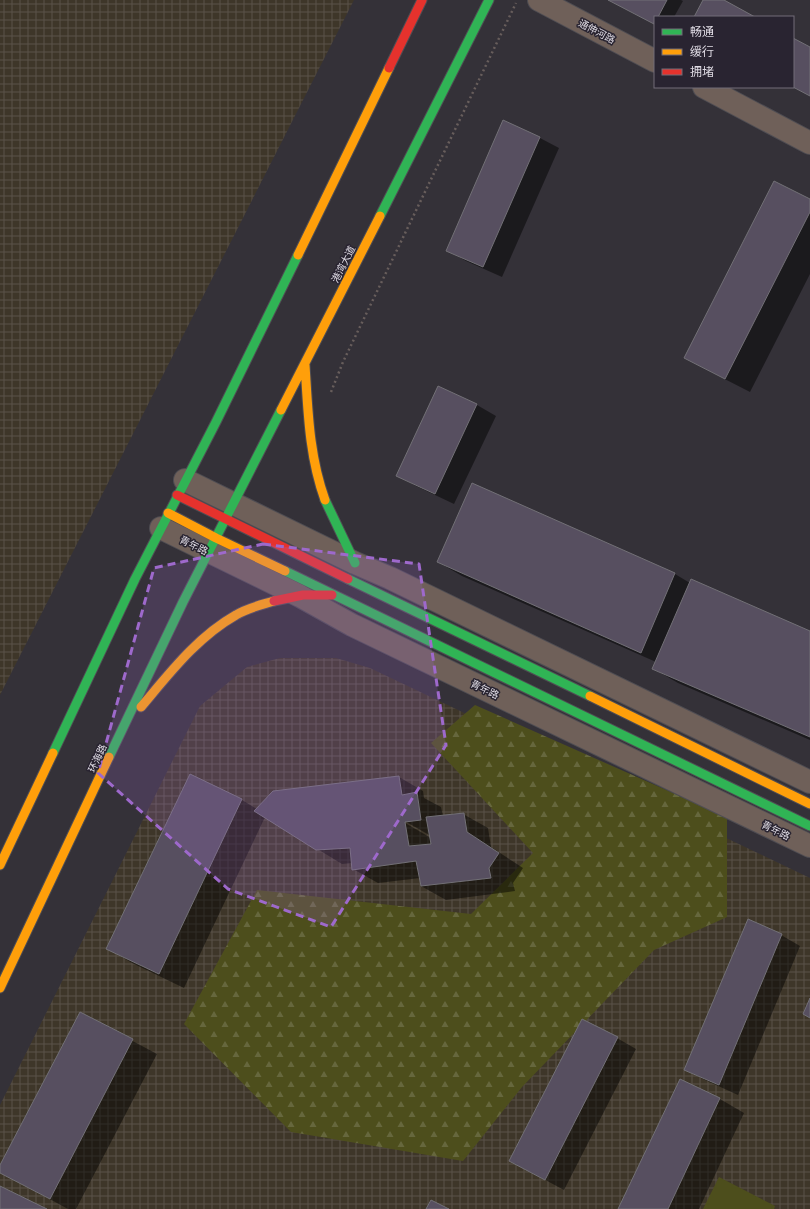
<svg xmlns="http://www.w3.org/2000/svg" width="810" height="1209" font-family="'PT Sans Narrow','Noto Sans SC',sans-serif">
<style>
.industrial{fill:url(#industrial-grid)}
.forest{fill:url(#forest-firs)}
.pitch{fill:#4d4e1c}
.shadow{fill:#0007;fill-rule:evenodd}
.building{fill:#574f60;stroke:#727076}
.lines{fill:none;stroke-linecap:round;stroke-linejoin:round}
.street-casing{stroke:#4f4d53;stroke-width:24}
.fast-casing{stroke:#4f4d53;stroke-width:11}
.slow-casing{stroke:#4f4d53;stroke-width:11}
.jam-casing{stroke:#4f4d53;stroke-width:11}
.path{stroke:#685e5c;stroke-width:2.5;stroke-dasharray:2 3;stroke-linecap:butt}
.street{stroke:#6f6059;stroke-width:22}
.fast{stroke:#30b455;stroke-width:9}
.slow{stroke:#ff9f0a;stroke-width:9}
.jam{stroke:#e5322d;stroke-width:9}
.marked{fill:#9e69cc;fill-opacity:0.2;stroke:#9e69cc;stroke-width:3;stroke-dasharray:8 5;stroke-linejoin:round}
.labels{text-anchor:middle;stroke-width:3;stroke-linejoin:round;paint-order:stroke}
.street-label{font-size:10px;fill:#dfdbe4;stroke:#292431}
</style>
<defs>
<pattern id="industrial-grid" width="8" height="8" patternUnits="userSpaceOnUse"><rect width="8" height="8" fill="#3e3629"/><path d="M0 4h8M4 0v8" fill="none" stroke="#595248"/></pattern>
<pattern id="forest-firs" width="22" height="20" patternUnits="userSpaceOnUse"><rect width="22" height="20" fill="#4d4e1c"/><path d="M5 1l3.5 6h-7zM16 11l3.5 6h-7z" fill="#66673d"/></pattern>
</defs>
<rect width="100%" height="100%" fill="#343138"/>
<path class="industrial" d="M0 0H354L0 695Z
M280 658H336L370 668 810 878V1209H0V1105L200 706 247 667Z"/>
<path class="forest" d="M475 705 727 817V917L654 950 522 1087 463 1161 291 1132 184 1024 257 890 471 914 533 853 431 743Z"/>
<path class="pitch" d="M719 1177 775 1206 774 1209H703Z"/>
<path class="shadow" d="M610 0H681L683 1 674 17H655V24Z
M540 138 559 148 502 277 466 261 447 250Z
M810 201V274L750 392 709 371 685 357Z
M439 387 477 405 496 416 454 504 416 486 397 475Z
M472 484 675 574 690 583 810 632V740L678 683 654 669 656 662 462 576 438 562Z
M190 775 242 800 257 809 399 777 423 791 424 798 441 807 443 816 463 814 488 828 491 847 523 868 513 883 515 891 446 900 421 886 420 878 378 883 353 869 352 863 342 864 265 817 184 988 132 963 107 948ZM401 819 431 836V838L400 820Z
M781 935 800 946 738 1095 705 1080 686 1070Z
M80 1013 157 1054 76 1209H68L0 1172V1167Z
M617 1038 636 1049 564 1190 510 1161Z
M680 1080 720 1099 744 1113 699 1209H619Z"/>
<path class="building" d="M608 0H667L658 17H655L654 24Z
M703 0H724L755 17H694Z
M793 38 810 47V96L793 87Z
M503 120 540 137 483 267 446 251Z
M774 181 810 199V212L725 379 684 358Z
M438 386 477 404 435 494 396 476Z
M472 483 675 573 641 653 437 562Z
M691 579 810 631V737L652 669Z
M190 774 242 799 159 974 106 949Z
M399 776 402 795 417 792 421 820 405 822 409 846 431 844 426 817 464 813 467 832 499 853 489 868 491 878 421 886 416 861 352 870 350 848 316 850 254 811 273 791Z
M748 919 782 934 719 1085 684 1070Z
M810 998V1018L803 1014Z
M80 1012 133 1039 50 1199 0 1173V1165Z
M582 1019 618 1037 545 1180 509 1161Z
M680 1079 720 1098 668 1209H618Z
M0 1186 47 1209H0Z
M431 1200 449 1209H426Z"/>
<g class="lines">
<defs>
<path id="street" d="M539 0 655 61
M704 87 810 143
M185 480 355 563 390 578 810 782
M161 528 300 596 352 625 810 846"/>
<path id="fast" d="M380 216 489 0
M325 500 355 563
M285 571 810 826
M348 579 590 696
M53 753 135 579 216 422 298 255
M109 757 183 602 281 410"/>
<path id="slow" d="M298 255 389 68
M305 365C308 411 309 456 325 500
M281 410 380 216
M168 513 216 538 285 571
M590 696 810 804
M141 707C169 674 197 637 236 615 247 608 261 605 274 601
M0 865 53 753
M0 988 109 757"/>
<path id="jam" d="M389 68 422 0
M177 495 348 579
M274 601 303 595H332"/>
</defs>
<use href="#street" class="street-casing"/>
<use href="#fast" class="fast-casing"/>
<use href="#slow" class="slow-casing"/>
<use href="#jam" class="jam-casing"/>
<path class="path" d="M331 392 343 362 516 3"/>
<use href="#street" class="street"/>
<use href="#fast" class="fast"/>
<use href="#slow" class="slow"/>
<use href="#jam" class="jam"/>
</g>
<path class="marked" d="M263 544 419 564 446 745 331 927 228 889 98 773 154 568Z"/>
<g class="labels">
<g class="street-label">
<text transform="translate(597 31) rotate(28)" y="4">通伸河路</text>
<text transform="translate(343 264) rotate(-63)" y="4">港湾大道</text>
<text transform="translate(194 545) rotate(26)" y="4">青年路</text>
<text transform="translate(485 689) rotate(26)" y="4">青年路</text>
<text transform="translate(97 758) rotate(-65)" y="4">环海路</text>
<text transform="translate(776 830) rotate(26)" y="4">青年路</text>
</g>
</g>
<rect x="654" y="16" width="140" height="72" fill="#292431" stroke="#726d79"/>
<rect x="662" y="29" width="20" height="6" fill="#30b455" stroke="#726d79"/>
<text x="690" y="36" font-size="12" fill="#dfdbe4">畅通</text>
<rect x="662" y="49" width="20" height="6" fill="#ff9f0a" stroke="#726d79"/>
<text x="690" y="56" font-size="12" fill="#dfdbe4">缓行</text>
<rect x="662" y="69" width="20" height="6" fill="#e5322d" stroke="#726d79"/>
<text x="690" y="76" font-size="12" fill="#dfdbe4">拥堵</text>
</svg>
